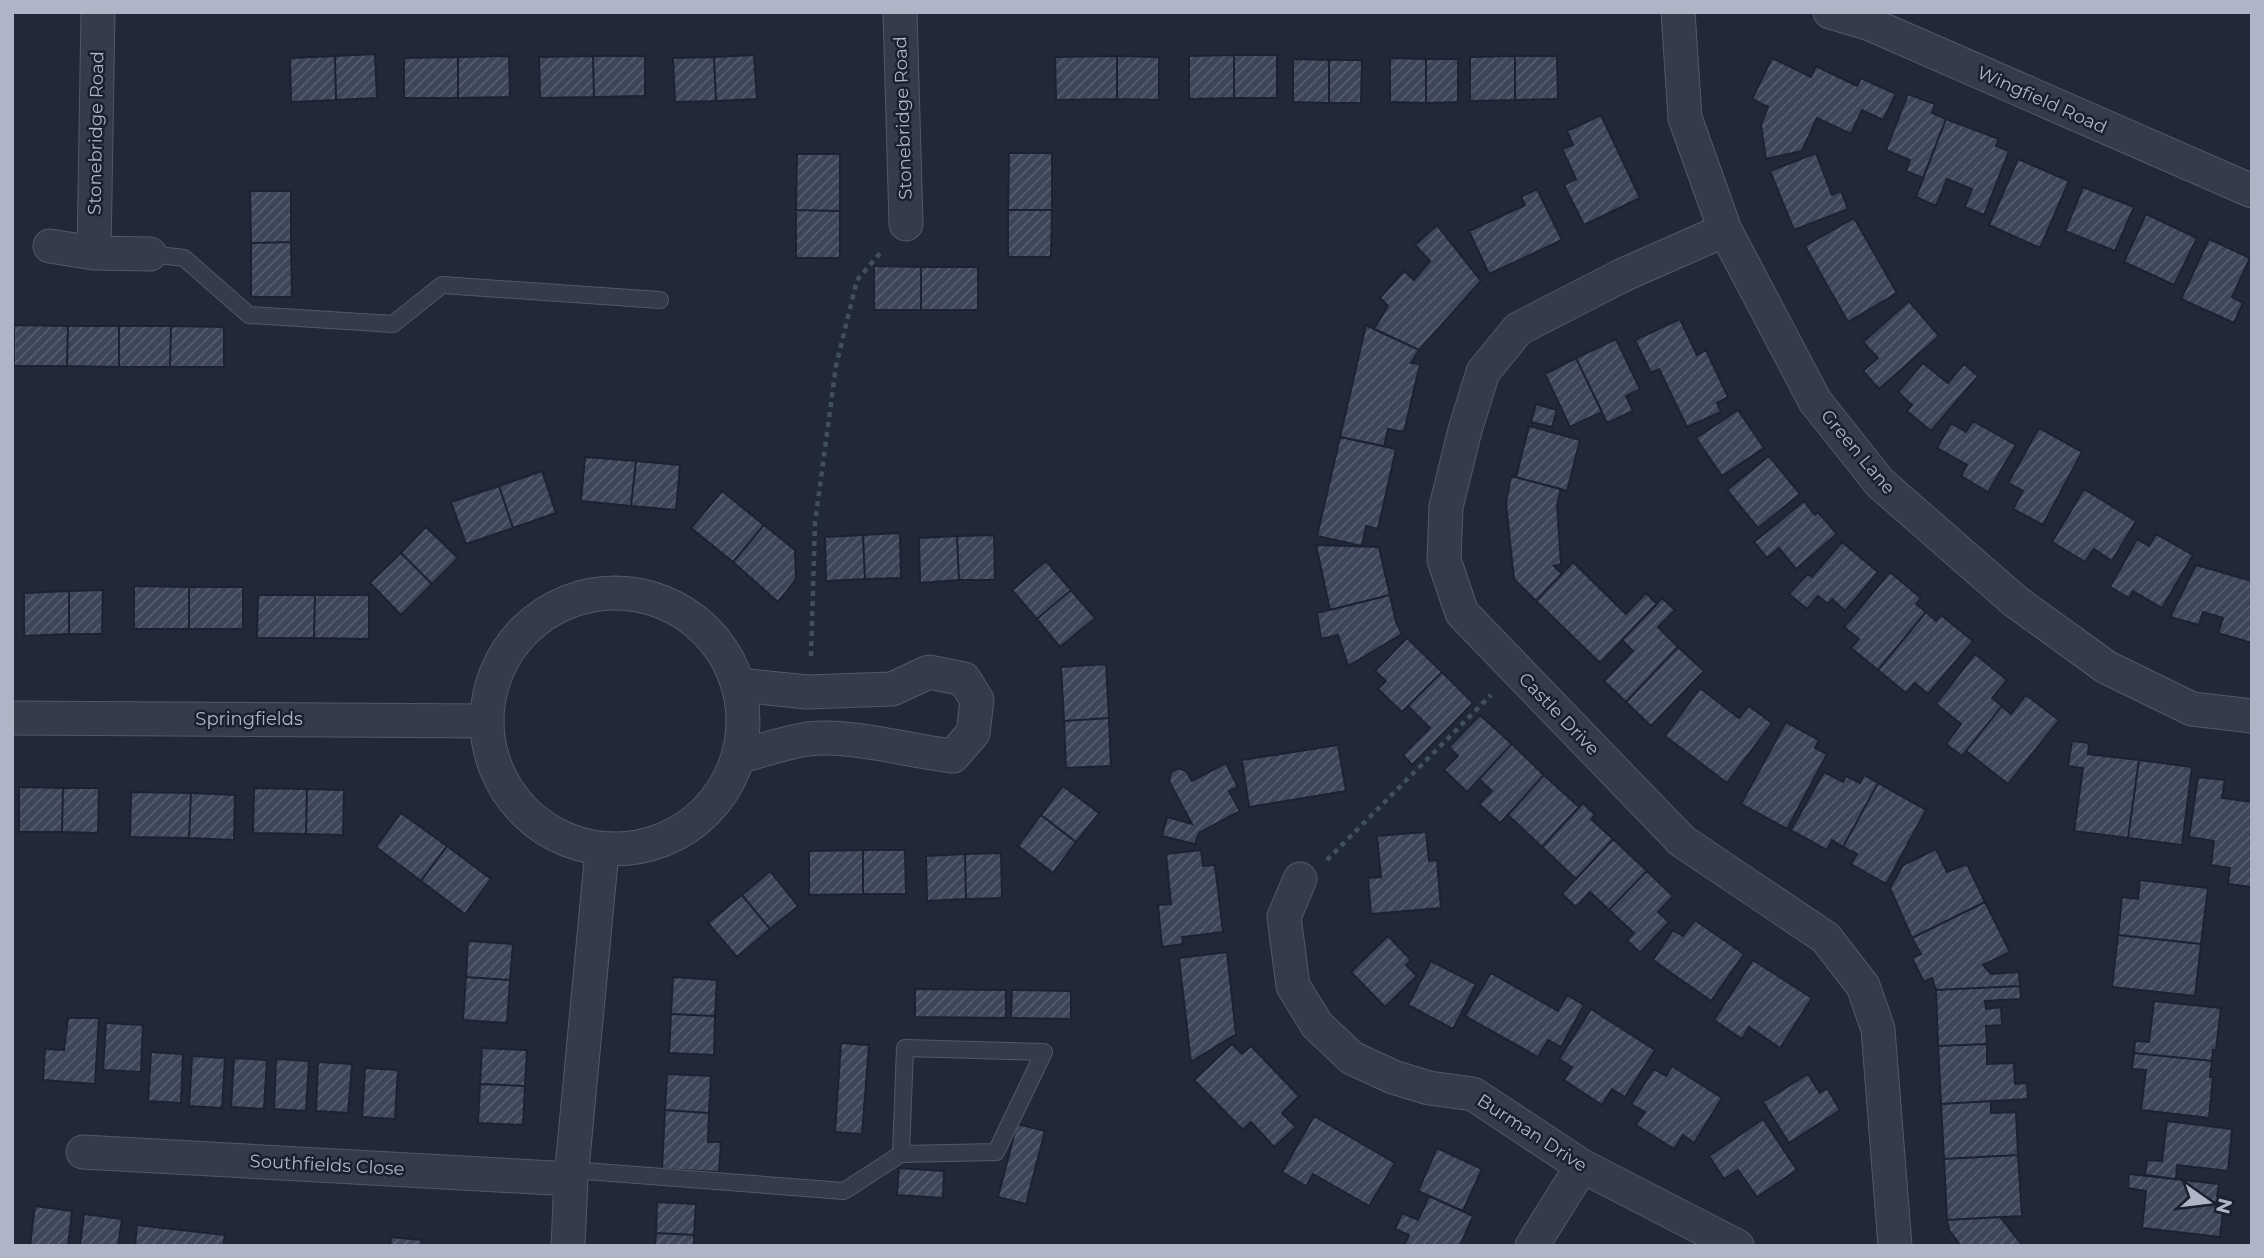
<svg xmlns="http://www.w3.org/2000/svg" width="2264" height="1258" font-family="Montserrat,sans-serif">
<style>
.building{fill:url(#building-hatch);stroke:#1c2230;stroke-width:2}
.lines{fill:none;stroke-linecap:round;stroke-linejoin:round}
.service-casing{stroke:#525867;stroke-width:18}
.minor-casing{stroke:#525867;stroke-width:35}
.path{stroke:#415257;stroke-width:4.5;stroke-dasharray:5 5;stroke-linecap:butt}
.service{stroke:#353b49;stroke-width:16}
.minor{stroke:#353b49;stroke-width:33}
.labels{text-anchor:middle;stroke-width:5;stroke-linejoin:round;paint-order:stroke}
.street-label{font-size:18px;fill:#afb5c6;stroke:#1a202e}
</style>
<defs>
<pattern id="building-hatch" width="6" height="6" patternUnits="userSpaceOnUse" patternTransform="scale(1.75)"><rect width="6" height="6" fill="#3d4659"/><path d="M-1 1l2-2M0 6l6-6M5 7l2-2" fill="none" stroke="#565e6f"/></pattern>
</defs>
<rect width="100%" height="100%" fill="#212939"/>
<path class="building" d="M375 54 377 98 336 100 335 56Z
M754 55 757 99 716 101 714 57Z
M1234 55V98L1189 99V56Z
M1234 55H1277V98H1234Z
M335 56 336 100 291 102 290 58Z
M509 56 510 97 458 98V57Z
M593 56H645V96L594 97Z
M593 56 594 97 540 98 539 57Z
M1117 56V99L1056 100 1055 57Z
M1117 56 1159 57V100L1117 99Z
M1515 56V100L1470 101V57Z
M1515 56H1557L1558 99 1515 100Z
M458 57V98H404V58Z
M714 57 716 101 675 102 673 58Z
M1390 58 1426 59V103L1390 102Z
M1772 58 1811 77 1816 66 1857 86 1861 78 1896 94 1883 120 1862 110 1851 134 1817 118 1802 151 1766 159 1761 125 1768 107 1752 99Z
M1293 59 1329 60V103L1293 102Z
M1426 59H1458V102L1426 103Z
M1329 60H1362L1361 103H1329Z
M1908 94 1935 104 1932 113 1946 119 1923 178 1906 171 1910 160 1886 150Z
M1601 115 1640 198 1584 225 1564 185 1576 179 1562 149 1573 145 1567 131Z
M1946 119 1999 139 1996 146 2009 151 1984 215 1965 207 1972 189 1947 179 1936 206 1916 197Z
M1009 153H1052V210H1008Z
M1816 153 1832 195 1841 191 1848 209 1794 230 1770 171Z
M797 154H840V211L796 210Z
M2018 159 2069 181 2040 248 1989 225Z
M2083 187 2134 207 2115 251 2065 231Z
M1537 189 1562 240 1489 274 1469 231 1525 205 1521 197Z
M250 191H291V242L251 243Z
M796 210 840 211V258H796Z
M1008 210H1052L1051 257H1008Z
M2146 214 2197 238 2174 285 2124 262Z
M1854 218 1897 293 1848 322 1805 246Z
M1437 225 1481 281 1419 350 1374 329 1388 306 1380 298 1404 271 1414 280 1430 261 1415 245Z
M2209 239 2250 258 2232 297 2243 303 2234 323 2181 299Z
M291 242 292 297H251V243Z
M874 266 921 267V310H874Z
M921 267H978V310H921Z
M1909 301 1939 336 1879 389 1863 371 1878 358 1863 342Z
M1680 319 1697 355 1706 350 1728 397 1717 403 1721 412 1687 427 1659 369 1651 373 1635 340Z
M14 325 68 326 67 366H14Z
M1366 325 1419 350 1411 363 1420 364 1404 432 1388 429 1384 446 1340 437Z
M68 326H119V367L67 366Z
M119 326H171L170 367H119Z
M171 326 224 327V367H170Z
M1616 339 1640 389 1626 396 1633 411 1607 423 1576 358Z
M1576 358 1602 412 1570 427 1545 374Z
M1923 363 1948 383 1964 364 1978 376 1931 431 1907 411 1912 405 1898 392Z
M1536 404 1557 410 1552 427 1531 422Z
M1738 410 1764 448 1722 476 1696 438Z
M1973 421 2016 445 1988 492 1961 476 1967 465 1937 448 1951 423 1966 432Z
M1529 426 1580 440 1567 491 1516 477Z
M2039 428 2082 452 2043 525 2013 509 2023 491 2008 483Z
M1340 437 1396 449 1378 529 1366 526 1362 546 1317 536Z
M1769 456 1800 494 1758 528 1727 490Z
M585 457 636 461 631 506 581 501Z
M636 461 680 465 676 510 631 506Z
M542 471 556 513 513 528 499 486Z
M1511 476 1561 489 1557 504 1561 564 1554 566 1562 574 1536 601 1514 579 1506 503Z
M499 486 513 528 466 544 451 502Z
M2084 489 2136 521 2112 561 2094 549 2085 562 2052 542Z
M722 491 764 525 733 562 691 528Z
M1804 501 1815 515 1818 512 1837 534 1796 569 1779 548 1767 558 1754 542Z
M764 525 795 550 796 579 778 602 733 562Z
M426 527 458 558 432 584 401 553Z
M900 533 901 578 865 579 863 535Z
M2156 534 2193 555 2162 608 2133 591 2129 598 2110 587 2137 539 2149 546Z
M863 535 865 579 826 581 825 537Z
M994 535 995 580H959L957 536Z
M957 536 959 580 920 583 919 538Z
M1842 542 1878 572 1845 611 1832 599 1828 604 1818 596 1807 609 1789 594 1808 574 1812 577Z
M1316 545 1379 547 1390 595 1330 610Z
M401 553 432 584 401 615 370 583Z
M1046 561 1071 590 1037 619 1012 590Z
M1573 562 1626 614 1646 593 1657 604 1600 663 1536 601Z
M2196 565 2252 581V643L2218 633 2223 618 2203 612 2199 625 2170 617Z
M1890 572 1921 598 1916 604 1926 612 1878 670 1851 648 1859 639 1844 627Z
M134 586 189 587V629H134Z
M189 587H243V629H189Z
M103 590 102 634H69V591Z
M1071 590 1095 618 1060 647 1037 619Z
M69 591V634L24 636V593Z
M258 595H315L314 638H257Z
M315 595H369V639L314 638Z
M1390 595 1396 622 1402 634 1348 666 1338 635 1321 639 1317 613Z
M1662 598 1675 610 1658 627 1678 647 1626 702 1604 681 1633 651 1622 640Z
M1926 612 1936 621 1941 615 1973 641 1928 694 1915 683 1906 693 1878 670Z
M1407 638 1442 672 1402 712 1378 689 1386 681 1375 671Z
M1678 647 1704 671 1651 726 1626 702Z
M1975 654 2007 680 1992 698 2002 706 1962 756 1946 744 1961 724 1936 704Z
M1106 664 1109 718 1064 721 1061 667Z
M1442 672 1473 703 1412 765 1403 755 1430 728 1408 706Z
M1700 688 1739 718 1749 706 1772 723 1727 783 1665 736Z
M2026 695 2059 720 2008 784 1966 751 2002 706 2011 714Z
M1480 715 1512 744 1467 792 1444 770 1458 756 1449 747Z
M1109 718 1111 766 1066 768 1064 721Z
M1786 722 1819 740 1815 748 1827 754 1787 829 1741 804Z
M2072 741 2089 743 2088 754 2139 760 2128 838 2074 831 2083 768 2068 766Z
M1512 744 1544 775 1500 823 1479 804 1492 791 1479 779Z
M1338 745 1346 791 1249 807 1242 760Z
M2139 760 2192 767 2182 845 2128 838Z
M1226 763 1238 787 1229 791 1240 811 1199 833 1195 844 1162 836 1167 817 1192 824 1169 781 1171 772 1179 768 1186 771 1192 781Z
M1824 772 1843 782 1846 776 1860 783 1864 775 1878 783 1843 847 1832 840 1827 850 1791 830Z
M1544 775 1579 807 1542 847 1508 815Z
M2198 777 2225 780 2222 798 2252 802V887L2228 884 2230 868 2211 865 2214 841 2189 837Z
M1878 783 1926 810 1886 884 1851 864 1857 854 1843 847Z
M1063 786 1099 813 1076 842 1041 815Z
M19 787 63 788 62 832H19Z
M63 788H99L98 833 62 832Z
M254 788 307 789 306 834 253 833Z
M307 789 344 790 343 835 306 834Z
M131 792 191 793 189 838 130 837Z
M191 793 235 795 234 840 189 838Z
M1583 803 1595 815 1591 819 1613 839 1576 879 1542 847Z
M401 813 447 846 421 881 376 847Z
M1041 815 1076 842 1053 873 1018 846Z
M1426 832 1429 861 1437 860 1441 908 1371 914 1368 878 1381 877 1377 836Z
M1613 839 1647 871 1609 910 1590 892 1576 907 1562 894Z
M447 846 491 879 465 914 421 881Z
M1936 849 1947 872 1967 864 1985 902 1912 938 1890 888 1903 865Z
M863 850H905L906 894H863Z
M863 850V894L809 895V851Z
M1201 850 1203 866 1215 865 1223 932 1182 937 1183 944 1162 947 1158 905 1171 904 1166 854Z
M1001 853 1002 898 966 899 965 854Z
M965 854 966 899 927 901 926 856Z
M770 871 798 906 770 929 742 895Z
M1647 871 1673 896 1658 912 1669 922 1640 953 1627 940 1634 933 1609 910Z
M2140 880 2208 888 2201 944 2118 935 2122 897 2138 899Z
M742 895 770 929 737 957 708 923Z
M1985 902 2010 952 1983 965 1991 974 2019 972 2020 986 1936 990 1932 978 1924 982 1912 958 1921 954 1912 938Z
M1695 920 1744 954 1711 1001 1653 960 1673 930 1683 936Z
M2118 935 2201 944 2195 996 2112 987Z
M1388 936 1411 960 1406 965 1417 976 1385 1007 1351 972Z
M468 941 513 944 510 980 466 977Z
M1227 952 1236 1034 1191 1062 1179 958Z
M1753 960 1812 998 1780 1048 1749 1027 1742 1039 1714 1020Z
M1431 961 1476 984 1453 1029 1408 1005Z
M1491 973 1558 1011 1567 995 1584 1005 1561 1047 1548 1040 1538 1057 1465 1016Z
M466 977 510 980 507 1023 463 1020Z
M673 977 717 980 715 1016 671 1014Z
M2020 986 2021 999 1985 1001 1986 1009 2001 1007 2002 1025 1986 1026 1987 1044 1938 1046 1936 990Z
M915 989 1006 990V1018L915 1017Z
M1012 990 1071 991V1019L1011 1018Z
M2154 1001 2221 1008 2216 1050H2213L2212 1061 2134 1053 2135 1041 2149 1042Z
M1591 1009 1655 1050 1625 1097 1612 1089 1602 1105 1564 1080 1572 1067 1559 1059Z
M671 1014 715 1016 714 1055 669 1053Z
M68 1018H99L95 1084 43 1080 45 1049 64 1050Z
M106 1023 143 1025 141 1072 103 1070Z
M841 1043 869 1045 862 1134 835 1132Z
M1232 1044 1242 1054 1251 1046 1299 1096 1282 1113 1296 1127 1274 1147 1251 1122 1243 1130 1194 1080Z
M1987 1044V1064L2014 1063 2015 1084 2027 1083 2028 1099 1941 1104 1938 1046Z
M482 1048 527 1050 525 1086 480 1084Z
M151 1052 183 1054 181 1103 148 1101Z
M2134 1053 2212 1061 2210 1077H2213L2209 1118 2141 1110 2146 1070 2132 1069Z
M192 1056 225 1058 222 1108 189 1106Z
M234 1058 267 1060 264 1109 231 1107Z
M276 1059 309 1061 306 1111 274 1109Z
M318 1062 352 1064 348 1113 316 1111Z
M1672 1066 1722 1098 1694 1143 1683 1135 1674 1149 1636 1125 1645 1112 1631 1104 1654 1069 1666 1076Z
M365 1068 398 1070 395 1119 362 1117Z
M667 1074 711 1076 709 1113 665 1110Z
M1808 1074 1820 1093 1827 1088 1840 1110 1789 1143 1763 1102Z
M480 1084 525 1086 523 1125 478 1123Z
M1991 1101V1113L2016 1112 2018 1155 1944 1159 1941 1104Z
M665 1110 709 1113 708 1142H721L719 1172 662 1169Z
M1314 1116 1395 1163 1369 1206 1313 1174 1306 1186 1282 1172Z
M1763 1119 1797 1170 1757 1197 1738 1170 1724 1179 1709 1156Z
M2167 1121 2232 1129 2228 1171 2177 1165 2176 1179 2145 1175 2147 1160 2162 1161Z
M1017 1124 1045 1131 1026 1204 998 1197Z
M1437 1148 1482 1169 1463 1211 1418 1191Z
M2018 1155 2022 1216 1947 1220 1944 1159Z
M899 1168 944 1171 943 1198 897 1195Z
M2129 1174 2219 1184 2217 1196 2225 1197 2220 1237 2142 1228 2146 1191 2128 1188Z
M1429 1196 1473 1216 1460 1246H1404L1409 1235 1395 1229 1402 1213 1418 1220Z
M657 1202 696 1204 694 1235 656 1233Z
M35 1206 72 1211 68 1246H30Z
M84 1214 122 1219 118 1246H80Z
M2000 1217 2023 1246H1961L1949 1230 1947 1220Z
M137 1225 225 1235 223 1246H135Z
M656 1233 694 1235V1246H655Z
M391 1237 422 1240 421 1246H390Z"/>
<g class="lines">
<defs>
<path id="service" d="M150 254 184 258 249 315 393 324 442 285 660 300
M572 1170 844 1191 901 1154 996 1152 1044 1052 905 1048 901 1154"/>
<path id="minor" d="M900 12 906 224
M1678 12 1685 118 1725 230 1815 401 1880 483 2015 601 2106 667 2192 709 2252 716
M1830 12 1870 24 2252 191
M1725 230 1623 275 1518 329 1483 372 1465 430 1446 507 1444 560 1462 613 1682 841 1826 938 1863 986 1878 1029 1895 1246
M50 246 94 253 98 12
M94 253 150 254
M487 721a128 128 0 1 1 256 0a128 128 0 1 1-256 0Z
M740 685 807 692 892 689 929 672 964 679 977 700 973 733 953 756C908 751 853 734 808 739 786 742 762 751 740 756
M12 718 487 721
M1300 879 1284 917 1293 986 1317 1025 1352 1058 1393 1077 1429 1088 1473 1094 1582 1166 1737 1246
M83 1152 571 1179
M568 1246 571 1179 602 851
M1532 1246 1582 1166"/>
</defs>
<use href="#service" class="service-casing"/>
<use href="#minor" class="minor-casing"/>
<path class="path" d="M811 656 815 523 836 366 857 280 882 251
M1327 860 1491 695"/>
<use href="#service" class="service"/>
<use href="#minor" class="minor"/>
</g>
<g class="labels">
<g class="street-label">
<text transform="translate(2042 100) rotate(24)" y="6">Wingfield Road</text>
<text transform="translate(903 118) rotate(-92)" y="6">Stonebridge Road</text>
<text transform="translate(96 133) rotate(-89)" y="6">Stonebridge Road</text>
<text transform="translate(1858 452) rotate(50)" y="6">Green Lane</text>
<text transform="translate(1559 714) rotate(46)" y="6">Castle Drive</text>
<text x="249" y="725">Springfields</text>
<text transform="translate(1532 1133) rotate(33)" y="6">Burman Drive</text>
<text transform="translate(327 1165) rotate(3)" y="6">Southfields Close</text>
</g>
</g>
<rect width="2264" height="1258" fill="none" stroke="#afb5c6" stroke-width="28"/>
<g transform="translate(2208 1202) rotate(104)" stroke="#1a202e" stroke-width="5" paint-order="stroke">
<path d="M0-5L12 26L0 18L-12 26Z" fill="#afb5c6"/>
<text y="-10" font-size="19" font-weight="bold" text-anchor="middle" fill="#afb5c6">N</text>
</g>
</svg>
